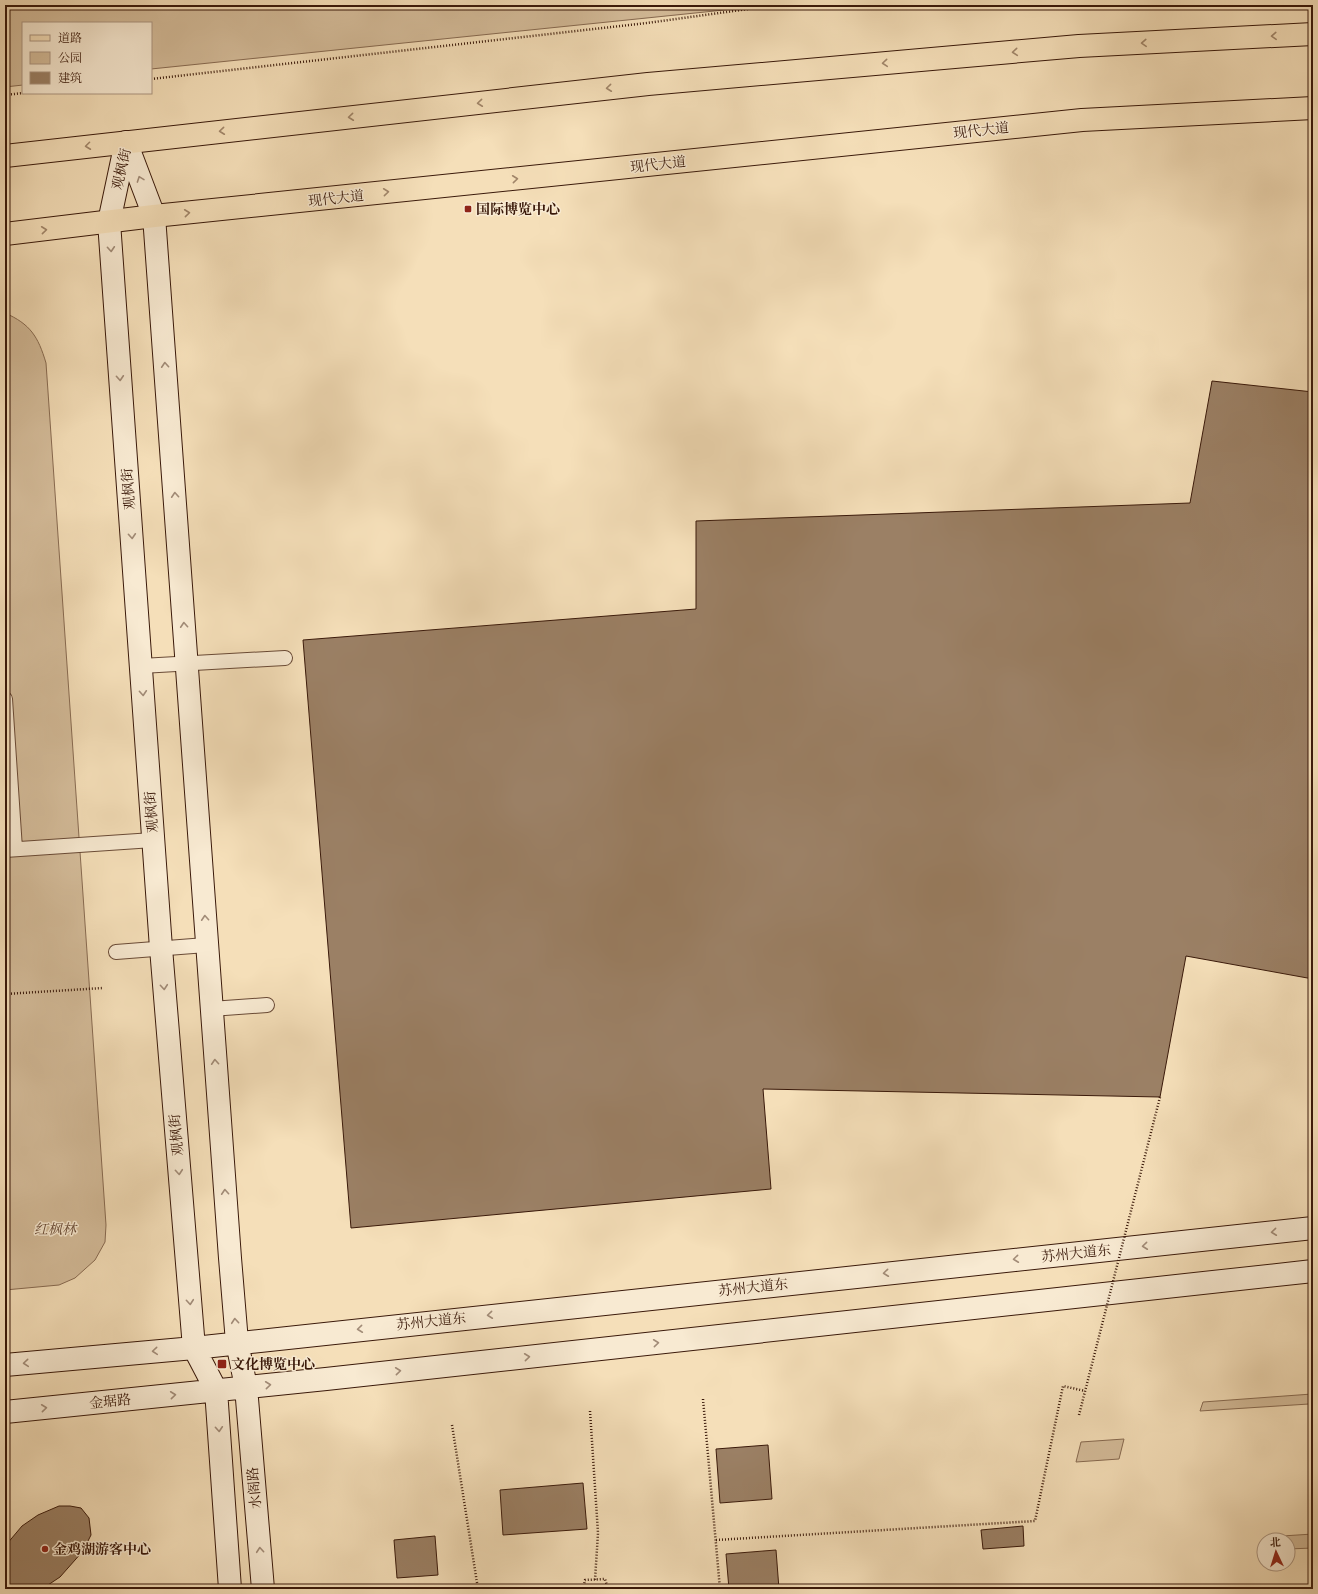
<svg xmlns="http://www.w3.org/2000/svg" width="1318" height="1594" font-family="'EB Garamond','Noto Serif SC',serif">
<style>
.green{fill:#d5bd9b;stroke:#886b52}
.building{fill:#9b8065;stroke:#3a190a}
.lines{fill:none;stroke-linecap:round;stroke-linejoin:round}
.lane-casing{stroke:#694a36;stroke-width:16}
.secondary-casing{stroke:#3a190a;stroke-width:24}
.primary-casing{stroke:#3a190a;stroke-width:24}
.path{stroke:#3a190a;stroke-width:2.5;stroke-dasharray:1 2;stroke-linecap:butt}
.lane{stroke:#f8ead2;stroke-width:14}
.secondary{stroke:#f8ead2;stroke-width:22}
.primary{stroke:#f5dfb9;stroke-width:22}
.path-bridge{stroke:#3a190a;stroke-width:2.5;stroke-dasharray:1 2;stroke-linecap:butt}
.oneway{stroke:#a1866a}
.oneway2{stroke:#a28c78}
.poi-dot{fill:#8f2418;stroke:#f8ead2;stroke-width:1.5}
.labels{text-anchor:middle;stroke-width:3;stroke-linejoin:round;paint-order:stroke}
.street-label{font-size:14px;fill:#3a190a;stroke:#f8ead2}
.poi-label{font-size:14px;font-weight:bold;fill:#3a190a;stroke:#f8ead2;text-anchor:start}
.park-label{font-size:14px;font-style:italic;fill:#684a36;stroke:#f8ead2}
</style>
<rect width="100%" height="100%" fill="#f5dfb9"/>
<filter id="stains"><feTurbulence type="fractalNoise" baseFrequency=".005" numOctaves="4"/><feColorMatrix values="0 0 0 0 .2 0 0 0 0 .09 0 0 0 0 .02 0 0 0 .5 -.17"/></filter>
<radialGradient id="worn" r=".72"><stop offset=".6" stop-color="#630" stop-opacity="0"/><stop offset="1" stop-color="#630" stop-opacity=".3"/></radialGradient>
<path class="green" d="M5 5H773L151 69V23H23V85L5 87Z
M5 313C30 324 38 336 46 363L106 1225 105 1242 95 1260 75 1278 59 1285 5 1290Z
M1312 1394 1309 1404 1200 1411 1203 1402Z
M1124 1439 1119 1459 1076 1462 1081 1442Z
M1313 1534V1548L1288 1549V1540H1282V1536Z"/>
<path class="building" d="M1212 381 1313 392V979L1186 956 1160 1097 763 1089 771 1189 351 1228 303 640 696 609V521L1190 503Z
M768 1445 772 1499 720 1503 716 1449Z
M583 1483 587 1529 503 1535 500 1490Z
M59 1506H70L81 1508 89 1518 91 1535 83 1551 60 1577 42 1589H5L6 1545 22 1526 38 1515Z
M1023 1526 1024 1546 983 1549 981 1530Z
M435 1536 438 1575 397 1578 394 1540Z
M776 1550 779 1589H729L726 1554Z"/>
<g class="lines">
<defs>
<path id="lane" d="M141 666 285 658
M5 699 15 849
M5 850 153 840
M116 952 206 945
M211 1009 267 1005"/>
<path id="secondary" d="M126 142 109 222 161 948 194 1348 216 1390 230 1589
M126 142 154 216 230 1258 237 1342 246 1387 263 1589
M5 1365 194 1348 1313 1228
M5 1412 326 1379 1313 1271"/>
<path id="primary" d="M5 156 648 84 1079 46 1313 34
M5 234 154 216 1082 120 1313 108"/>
</defs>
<use href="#lane" class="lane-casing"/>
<use href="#secondary" class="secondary-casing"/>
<use href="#primary" class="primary-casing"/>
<path class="path" d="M151 79 647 23 777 5
M5 95 23 93
M5 994 103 988
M703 1399 720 1589
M590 1411 598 1533 595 1580
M452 1425 478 1589
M716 1540 1035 1521 1063 1386 1085 1391
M583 1589 585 1580 605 1579 608 1589"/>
<use href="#lane" class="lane"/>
<use href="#secondary" class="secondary"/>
<use href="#primary" class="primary"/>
<path class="path-bridge" d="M1079 1415 1160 1097"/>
</g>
<defs><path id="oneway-chevron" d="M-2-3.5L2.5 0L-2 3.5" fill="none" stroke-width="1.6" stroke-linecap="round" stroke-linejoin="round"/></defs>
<g class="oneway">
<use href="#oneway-chevron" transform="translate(1274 36) rotate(177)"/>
<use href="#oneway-chevron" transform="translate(1144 43) rotate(177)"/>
<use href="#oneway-chevron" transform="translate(1015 52) rotate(175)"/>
<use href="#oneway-chevron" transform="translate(885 63) rotate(175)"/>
<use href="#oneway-chevron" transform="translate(609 88) rotate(174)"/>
<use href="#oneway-chevron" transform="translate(480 103) rotate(174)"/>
<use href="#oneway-chevron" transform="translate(351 117) rotate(174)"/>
<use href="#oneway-chevron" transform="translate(222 131) rotate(174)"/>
<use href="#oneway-chevron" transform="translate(88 146) rotate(173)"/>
<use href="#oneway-chevron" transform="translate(515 179) rotate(-6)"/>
<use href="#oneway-chevron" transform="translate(386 192) rotate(-6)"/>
<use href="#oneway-chevron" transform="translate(187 213) rotate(-6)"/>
<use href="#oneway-chevron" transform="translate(44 230) rotate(-6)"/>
</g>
<g class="oneway2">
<use href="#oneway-chevron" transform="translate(140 179) rotate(-110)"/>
<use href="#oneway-chevron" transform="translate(111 249) rotate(86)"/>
<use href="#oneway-chevron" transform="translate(165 365) rotate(-94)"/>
<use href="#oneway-chevron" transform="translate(120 378) rotate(86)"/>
<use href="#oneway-chevron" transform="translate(175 495) rotate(-94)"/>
<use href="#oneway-chevron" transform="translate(132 536) rotate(86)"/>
<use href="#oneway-chevron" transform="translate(184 625) rotate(-94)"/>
<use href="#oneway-chevron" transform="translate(143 693) rotate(86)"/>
<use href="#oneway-chevron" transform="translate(205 918) rotate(-94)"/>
<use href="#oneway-chevron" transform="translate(164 987) rotate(85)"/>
<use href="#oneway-chevron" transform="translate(215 1062) rotate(-94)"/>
<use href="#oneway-chevron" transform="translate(179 1172) rotate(85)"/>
<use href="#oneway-chevron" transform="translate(225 1192) rotate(-94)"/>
<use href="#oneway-chevron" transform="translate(1274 1232) rotate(174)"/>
<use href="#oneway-chevron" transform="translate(1145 1246) rotate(174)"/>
<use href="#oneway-chevron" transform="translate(1016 1259) rotate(174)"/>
<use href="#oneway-chevron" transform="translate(886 1273) rotate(174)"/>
<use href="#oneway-chevron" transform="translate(190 1302) rotate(85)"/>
<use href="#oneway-chevron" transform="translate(490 1315) rotate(174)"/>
<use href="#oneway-chevron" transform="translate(235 1321) rotate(-95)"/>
<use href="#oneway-chevron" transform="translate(360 1329) rotate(174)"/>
<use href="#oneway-chevron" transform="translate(656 1343) rotate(-6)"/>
<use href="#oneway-chevron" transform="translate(155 1351) rotate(175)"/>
<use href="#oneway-chevron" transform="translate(527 1357) rotate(-6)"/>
<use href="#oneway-chevron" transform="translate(26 1363) rotate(175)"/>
<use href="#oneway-chevron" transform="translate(398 1371) rotate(-6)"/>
<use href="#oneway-chevron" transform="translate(268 1385) rotate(-6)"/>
<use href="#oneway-chevron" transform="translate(173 1395) rotate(-6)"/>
<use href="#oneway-chevron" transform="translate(44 1408) rotate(-6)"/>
<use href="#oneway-chevron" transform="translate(219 1429) rotate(86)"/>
<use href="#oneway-chevron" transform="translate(260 1550) rotate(-95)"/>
</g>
<g class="poi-dot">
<rect x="464" y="205" width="8" height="8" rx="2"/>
<rect x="217" y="1359" width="10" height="10" rx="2"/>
<circle cx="45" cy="1549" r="4"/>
</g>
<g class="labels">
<g class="street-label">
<text transform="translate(981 130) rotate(-6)" y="5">现代大道</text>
<text transform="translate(658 164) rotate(-6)" y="5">现代大道</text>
<text transform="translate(121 169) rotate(-77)" y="5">观枫街</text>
<text transform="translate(336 198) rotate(-6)" y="5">现代大道</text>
<text transform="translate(128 489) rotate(-94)" y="5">观枫街</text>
<text transform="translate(151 812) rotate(-94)" y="5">观枫街</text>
<text transform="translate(176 1135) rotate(-95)" y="5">观枫街</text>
<text transform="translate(1076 1253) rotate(-6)" y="5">苏州大道东</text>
<text transform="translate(753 1287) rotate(-6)" y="5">苏州大道东</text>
<text transform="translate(431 1321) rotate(-6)" y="5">苏州大道东</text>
<text transform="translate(110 1401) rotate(-6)" y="5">金琚路</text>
<text transform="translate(254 1488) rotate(-95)" y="5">水阁路</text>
</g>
<g class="poi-label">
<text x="476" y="214">国际博览中心</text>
<text x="231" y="1369">文化博览中心</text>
<text x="53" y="1554">金鸡湖游客中心</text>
</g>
<g class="park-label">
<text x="55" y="1234">红枫林</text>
</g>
</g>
<rect width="1318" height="1594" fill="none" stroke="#f5dfb9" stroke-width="20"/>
<rect x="6" y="6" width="1306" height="1582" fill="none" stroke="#3a190a" stroke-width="2"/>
<rect x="10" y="10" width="1298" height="1574" fill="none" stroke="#3a190a"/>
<rect x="22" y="22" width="130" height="72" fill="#f8ead2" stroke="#ac9682"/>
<rect x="30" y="35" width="20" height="6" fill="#f5dfb9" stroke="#ac9682"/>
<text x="58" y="42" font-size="12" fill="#3a190a">道路</text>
<rect x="30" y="52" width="20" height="12" fill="#d5bd9b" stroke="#ac9682"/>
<text x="58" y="62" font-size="12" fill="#3a190a">公园</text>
<rect x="30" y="72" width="20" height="12" fill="#9b8065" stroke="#ac9682"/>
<text x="58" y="82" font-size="12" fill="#3a190a">建筑</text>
<g transform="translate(1276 1552) rotate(356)"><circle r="19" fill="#f8ead2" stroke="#ac9682"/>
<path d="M0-3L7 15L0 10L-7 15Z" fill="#8f2418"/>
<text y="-6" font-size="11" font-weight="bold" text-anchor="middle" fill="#3a190a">北</text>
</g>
<rect width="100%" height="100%" filter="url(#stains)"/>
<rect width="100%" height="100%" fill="url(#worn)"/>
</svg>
